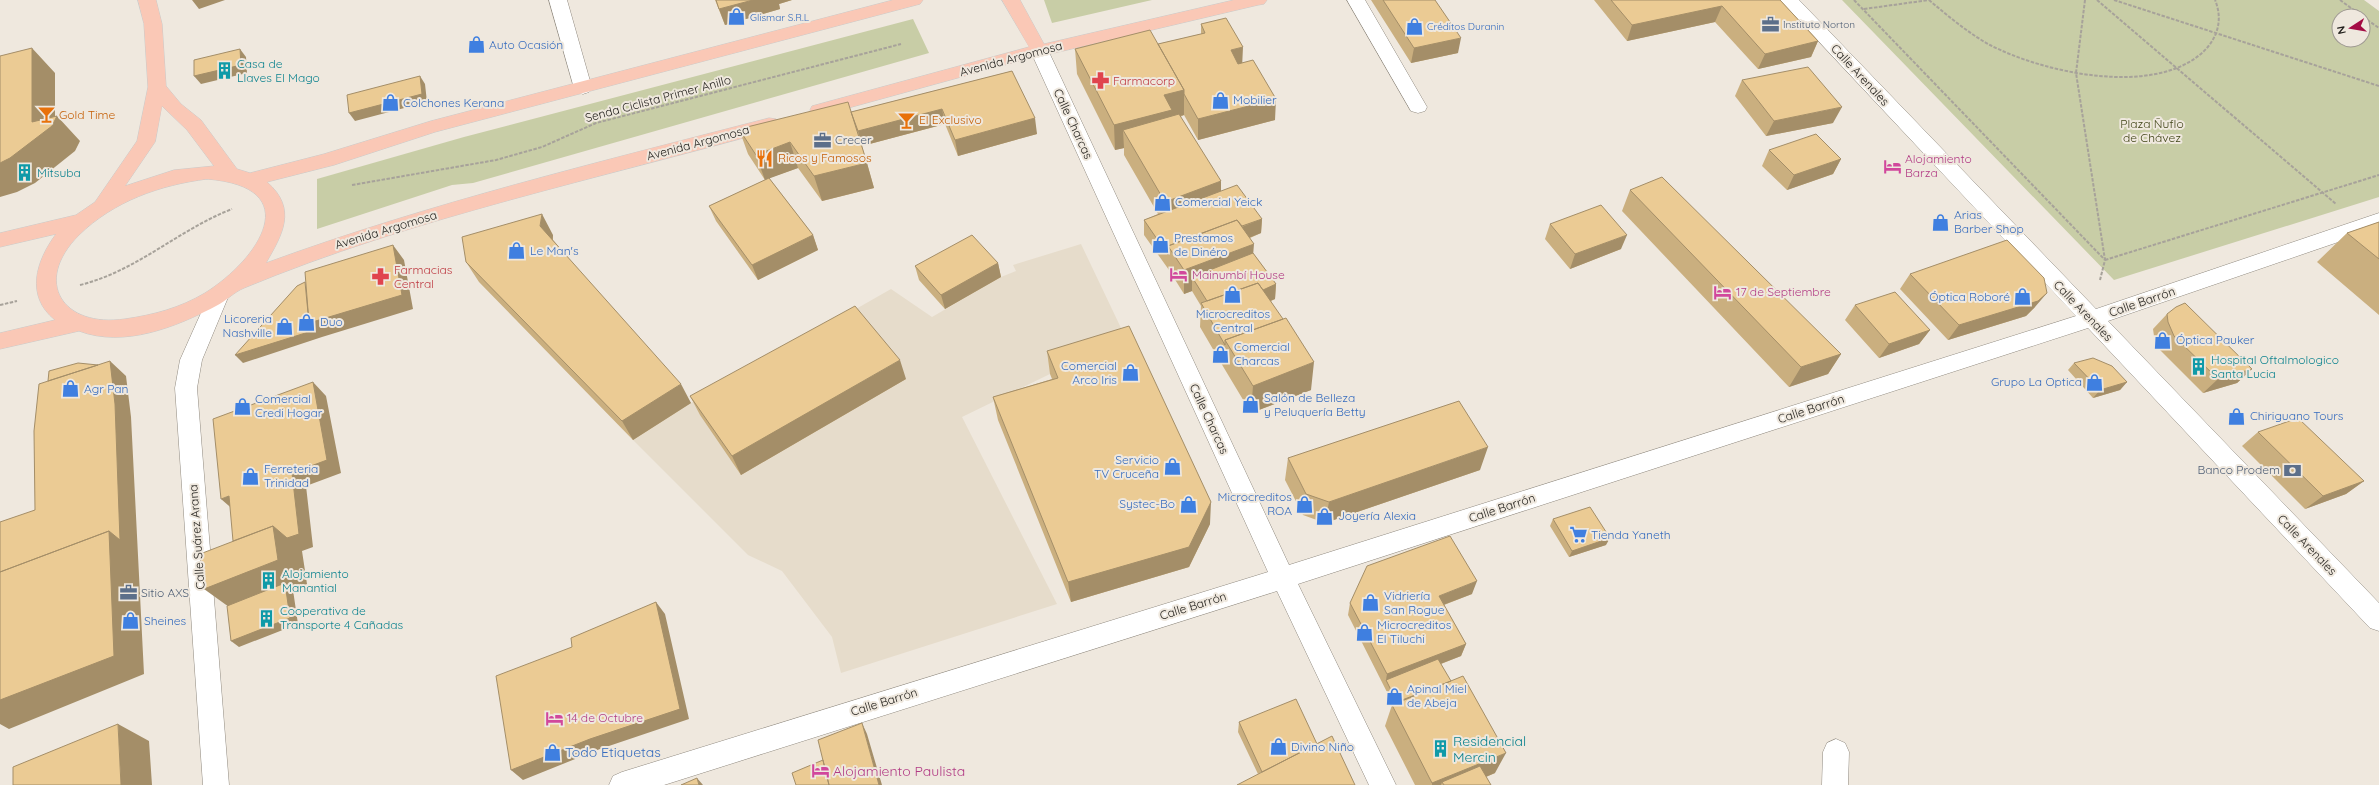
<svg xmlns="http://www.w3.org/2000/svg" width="2379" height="785" font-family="Quicksand,sans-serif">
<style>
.built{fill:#e6dccb}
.green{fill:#c8cda6;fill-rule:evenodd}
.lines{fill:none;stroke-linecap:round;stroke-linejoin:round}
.minor-casing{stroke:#908a80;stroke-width:1}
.major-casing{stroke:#cacac9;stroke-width:1}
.path{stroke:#a7a29a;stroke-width:2;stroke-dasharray:3.5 1.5;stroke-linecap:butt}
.minor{fill:#fff;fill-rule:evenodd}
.major{fill:#fac8b6;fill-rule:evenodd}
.wall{fill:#caaf7f}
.shaded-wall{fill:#a48e68}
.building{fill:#ebcb94;stroke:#a48e68}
.labels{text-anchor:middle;stroke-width:4;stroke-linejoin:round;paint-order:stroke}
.far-shop-label{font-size:10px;fill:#366cbe;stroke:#efe8de;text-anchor:start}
.far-service-label{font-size:10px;fill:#4e5e75;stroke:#efe8de;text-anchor:start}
.shop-label{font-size:12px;fill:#366cbe;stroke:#efe8de;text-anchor:start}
.street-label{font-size:12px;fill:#24221e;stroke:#efe8de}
.culture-label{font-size:12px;fill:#0d838f;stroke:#efe8de;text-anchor:start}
.health-label{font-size:12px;fill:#be3a42;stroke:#efe8de;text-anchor:start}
.food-label{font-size:12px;fill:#c56008;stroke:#efe8de;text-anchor:start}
.park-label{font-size:12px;fill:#414518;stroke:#efe8de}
.service-label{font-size:12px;fill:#4e5e75;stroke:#efe8de;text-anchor:start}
.hotel-label{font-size:12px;fill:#b23c85;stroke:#efe8de;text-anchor:start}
.near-culture-label{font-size:14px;fill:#0d838f;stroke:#efe8de;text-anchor:start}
.near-shop-label{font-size:14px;fill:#366cbe;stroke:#efe8de;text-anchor:start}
.near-hotel-label{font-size:14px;fill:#b23c85;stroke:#efe8de;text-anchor:start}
</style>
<rect width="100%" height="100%" fill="#efe8de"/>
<path class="built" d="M1081 244 1131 349 1050 374 962 417 1057 604 841 673 832 637 782 571 748 555 633 440 691 403 891 289 932 317 1001 277 1016 271 1013 265Z"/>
<path class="green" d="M1044 0H1152L1052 23Z
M1842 0H2364L2379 11V197L2114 280ZM2339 16H2363V40H2339Z
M913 19 929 53 473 183 452 185 317 229V179L464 137Z"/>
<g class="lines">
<defs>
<path id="minor" d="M549 0H567L592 88 589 92 583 94 577 92 574 88Z
M1347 0H1365L1427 107 1425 111 1418 113 1411 111Z
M1780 0H1799L2096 309 2379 213V228L2108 321 2379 603V631L2370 628 2088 328 1298 584 1396 785H1369L1277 591 664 785H609L613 776 622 772 1268 572 1030 50 1033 46 1039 44 1045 46 1048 50 1289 565 2076 316Z
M219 287 226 289 229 295 202 360 197 388 229 785H203L175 388 180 360 209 295 212 289Z
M1836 739 1845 743 1849 752 1848 785H1822L1823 752 1827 743Z"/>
<path id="major" d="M138 0H156L162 24 166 86 181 104 201 120 237 169 250 173 324 154 431 121 893 0H923L920 4 435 132 334 165 267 182C298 209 282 235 266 263 430 203 600 162 769 118L776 119 778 124 776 129C598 179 415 217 244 288 234 292 226 301 216 306 176 327 124 348 79 331L0 349V333L55 320C25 296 36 261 56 234L0 247V233L76 215 95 202 137 141 148 87 144 24ZM162 106 187 130 214 166 174 170 125 186 155 142ZM207 179C308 187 259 259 205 293 180 308 153 315 125 319 63 328 32 282 79 235 114 201 160 185 207 179Z
M1002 0H1020L1044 44 1234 0H1267L1264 4 1258 5 1012 63 819 116 812 114 810 110 812 106 1029 47Z"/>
</defs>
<use href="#minor" class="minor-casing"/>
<use href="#major" class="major-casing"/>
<path class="path" d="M1854 0 2105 260
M1929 0C1948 16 1968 33 1990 45 2044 73 2154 97 2203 52 2218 38 2223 19 2215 0
M2085 0 2076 73 2105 260 2100 280
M2097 0 2336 204
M2114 0 2379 86
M2340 0 2362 16
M1864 9 1929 0
M2363 17 2379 28
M352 185 496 160 542 147 596 123 901 44
M2105 260 2379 175
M80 285C137 271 178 230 232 209
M0 305 17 301"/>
<use href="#minor" class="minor"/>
<use href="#major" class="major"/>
</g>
<path class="wall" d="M715 0H792L779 4 780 9 725 25Z
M1371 0H1435L1458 53 1411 63Z
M1594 0H1780L1818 41 1811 57 1758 69 1715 22 1627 41Z
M1201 24 1243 63 1275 120 1198 140 1184 115 1180 117 1221 191 1262 219 1261 233 1250 238 1253 253 1276 284 1275 299 1271 301 1311 390 1251 413 1224 368 1200 327 1201 306 1192 291 1184 294 1169 270 1144 235V220L1158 214 1124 155V148L1115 150 1077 74 1075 49 1158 44 1201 34Z
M1012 71 1037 134 958 156 945 124 862 146 874 188 822 201 798 168 769 178 813 235 818 250 758 280 716 221 709 206 765 180 748 154 739 129 851 112Z
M1742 80 1833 123 1766 136 1735 96Z
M1769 150 1841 159 1833 174 1787 190 1762 166Z
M1630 190 1841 354 1828 374 1789 387 1622 211Z
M2379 222V315L2317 262 2347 233Z
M1550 224 1621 249 1570 269 1545 239Z
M553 235V240L691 403 633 440 479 282 466 262Z
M998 263 1001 277 945 309 919 280 915 266Z
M1910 274 2035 307 2026 316 1948 340 1900 289Z
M1855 305 1930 330 1919 344 1879 358 1845 320Z
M2167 314 2252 369 2237 383 2203 393 2160 350 2154 336 2153 329Z
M1047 351 1210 524 1189 567 1071 602 998 420 993 397 1052 379 1050 374Z
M2074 363 2127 382 2120 390 2093 398 2068 370Z
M906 379 741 475 700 415 690 396Z
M2258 432 2364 481 2346 494 2305 509 2242 446Z
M1288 458 1480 470 1325 523 1303 515 1285 480Z
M1553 519 1606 545 1569 557 1550 526Z
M1472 594 1444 605 1466 644 1461 656 1441 664 1495 773 1486 777 1491 785H1415L1385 726 1392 705 1393 704 1348 615 1350 603Z
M1239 722 1317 744 1258 774 1238 732Z"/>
<path class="shaded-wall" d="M192 0H225L199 9Z
M753 0H792L779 4 780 9 725 25 719 9Z
M1722 6 1715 22 1627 41 1632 25Z
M1461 38 1458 53 1411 63 1414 48Z
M1818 41 1811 57 1758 69 1765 54Z
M1243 47 1242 68 1230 72 1231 50Z
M32 48 55 73V118L57 116 80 141 75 151 35 183 17 192 0 197V163L32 122Z
M240 49 246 57 247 73 201 84 194 76Z
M420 76 425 84 427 102 355 121 349 113Z
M1184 90V115L1123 130 1124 148 1115 150 1114 125 1164 95Z
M1276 99 1275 120 1198 140V119Z
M1842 107 1833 123 1766 136 1774 121Z
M942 109 945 124 862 146 858 131Z
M1035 118 1037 134 958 156 955 140Z
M790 142 798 168 765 180 756 155Z
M1841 159 1833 174 1787 190 1794 175Z
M867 163 874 188 822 201 814 176Z
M1221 181V206L1165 227V202Z
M542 214 553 235 552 246 540 226Z
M1262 219 1261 233 1181 265 1173 254Z
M813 235 818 250 758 280 752 265Z
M1627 235 1621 249 1570 269 1575 254Z
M1254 244 1252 268 1192 277V291L1184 294V270Z
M393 245 404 260 413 309 322 337 243 363 235 355 309 323Z
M998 263 1001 277 945 309 941 295Z
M1276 284 1275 299 1212 323V309Z
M2047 293 2035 307 2026 316 1948 340 1959 325Z
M1930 330 1919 344 1879 358 1889 344Z
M1841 354 1828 374 1789 387 1801 367Z
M900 360 906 379 741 475 732 456Z
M110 361 126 376 131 417 144 674 9 729 0 724V700L109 531Z
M1314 362 1311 390 1251 413 1253 386Z
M2252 369 2237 383 2203 393 2218 379Z
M313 382 326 396 341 473 306 486 313 547 302 551 307 584 293 590 298 624 239 647 231 641 236 612 204 589 273 526 292 473Z
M2127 382 2120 390 2093 398 2100 390Z
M681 384 691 403 633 440 622 421Z
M1488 447 1480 470 1325 523 1329 502Z
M2364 481 2346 494 2305 509 2323 496Z
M229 496 236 512 221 499Z
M1211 502 1210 524 1189 567 1071 602 1068 582Z
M1610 538 1606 545 1569 557 1572 551Z
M1477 581 1472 594 1435 608 1439 596Z
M656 602 665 614 689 719 600 749 523 780 511 770Z
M1466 644 1461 656 1388 684 1386 680 1387 674Z
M862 723 867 734 882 785H879Z
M118 724 149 741 152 785H121Z
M1506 753 1495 773 1466 785 1442 782 1441 785H1432V783Z
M697 778 703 785H699Z"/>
<path class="building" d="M716 0H753L719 9Z
M1383 0H1435L1461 38 1414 48Z
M1611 0H1780L1818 41 1765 54 1722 6 1632 25Z
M1226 18 1243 47 1231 50 1238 64 1253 60 1276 99 1198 119 1184 94V90L1158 44 1205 33 1201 24Z
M1150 30 1184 90 1164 95 1172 110 1114 125 1075 49Z
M32 48V122L57 116 52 126 10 158 0 163V56Z
M240 49 241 65 194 76V60Z
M1808 67 1842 107 1774 121 1742 80Z
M1012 71 1035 118 955 140 942 109 858 131 851 112Z
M420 76 422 94 349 113 347 95Z
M848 102 867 163 814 176 790 142 756 155 739 129Z
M1179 114 1221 181 1165 202 1123 130Z
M1816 134 1841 159 1794 175 1769 150Z
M1662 177 1841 354 1801 367 1630 190Z
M769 178 813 235 752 265 709 206Z
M1237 185 1262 219 1242 226 1237 220 1168 246V255L1144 220Z
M1601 205 1627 235 1575 254 1550 224Z
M542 214 540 226 681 384 622 421 466 262 462 237Z
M1237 220 1254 244 1184 270 1168 246Z
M2379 222V259L2347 233Z
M972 235 998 263 941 295 915 266Z
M2007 240 2044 278 2047 293 2038 301 1959 325 1910 274Z
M393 245 402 295 309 323 305 272Z
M1253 253 1276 284 1263 290 1258 283 1207 301 1192 277Z
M305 282 309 323 315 330 235 355 297 286Z
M1258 283 1283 319 1225 340V345L1201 303Z
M1895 292 1930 330 1889 344 1855 305Z
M2185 303 2252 369 2218 379 2174 336 2168 322 2167 314 2176 307Z
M855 306 900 360 732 456 690 396Z
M1286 318 1314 362 1253 386 1225 340Z
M1129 326 1211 502 1189 547 1068 582 993 397 1058 378 1047 351Z
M2093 358 2112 366 2127 382 2100 390 2074 363Z
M110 361 115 404 120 540 109 531 0 572V522L35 510 34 431 39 384Z
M78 363 98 365 48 381 49 371Z
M313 382 327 460 292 473 299 534 287 538 273 526 233 541 229 496 221 499 213 419Z
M1459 401 1488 447 1329 502 1306 494 1288 458Z
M2298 418 2364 481 2323 496 2258 432Z
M1590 507 1610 538 1572 551 1553 519Z
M273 526 278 560 204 589 200 554Z
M109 531 114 656 0 700V572Z
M1450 536 1477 581 1439 596 1466 644 1387 674 1350 603 1367 566Z
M285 583 290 618 231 641 227 606Z
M656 602 680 709 590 739 511 770 496 676 572 647 571 638Z
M1438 659 1451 681 1397 702 1386 680Z
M1463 676 1506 753 1432 783 1392 705Z
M1296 699 1317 744 1262 772 1239 722Z
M862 723 879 785H829L818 740Z
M118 724 121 785H13V767Z
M1332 736 1355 785H1237Z
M823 760 829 785H796L792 773Z
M1480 766 1491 785H1444L1442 782Z
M697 778 699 785H681Z"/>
<defs>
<symbol id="shop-bare" viewBox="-9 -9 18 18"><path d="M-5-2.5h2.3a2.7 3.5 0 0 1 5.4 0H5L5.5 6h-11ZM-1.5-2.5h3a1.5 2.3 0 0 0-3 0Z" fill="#3f7fe0" stroke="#efe8de" stroke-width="2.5" paint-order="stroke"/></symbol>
<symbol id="office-bare" viewBox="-9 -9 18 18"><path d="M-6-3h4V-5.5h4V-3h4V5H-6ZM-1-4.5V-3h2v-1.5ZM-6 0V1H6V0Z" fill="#5c6f8a" stroke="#efe8de" stroke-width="2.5" paint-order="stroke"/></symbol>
<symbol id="building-bare" viewBox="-9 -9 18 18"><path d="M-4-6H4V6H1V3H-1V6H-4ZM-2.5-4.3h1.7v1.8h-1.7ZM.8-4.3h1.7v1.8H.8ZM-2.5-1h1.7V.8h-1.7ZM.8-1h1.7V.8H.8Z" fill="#0f9aa8" stroke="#efe8de" stroke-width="2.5" paint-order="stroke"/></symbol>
<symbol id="pharmacy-bare" viewBox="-9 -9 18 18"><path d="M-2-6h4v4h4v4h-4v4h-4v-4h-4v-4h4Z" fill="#e0444e" stroke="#efe8de" stroke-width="2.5" paint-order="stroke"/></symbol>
<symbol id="bar-bare" viewBox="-9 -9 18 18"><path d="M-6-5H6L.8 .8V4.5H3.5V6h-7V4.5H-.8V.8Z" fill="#e8710a" stroke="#efe8de" stroke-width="2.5" paint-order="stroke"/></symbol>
<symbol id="restaurant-bare" viewBox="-9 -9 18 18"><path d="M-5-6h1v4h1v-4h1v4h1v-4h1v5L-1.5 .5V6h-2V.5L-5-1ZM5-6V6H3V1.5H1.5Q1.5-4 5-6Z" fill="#e8710a" stroke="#efe8de" stroke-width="2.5" paint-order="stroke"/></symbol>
<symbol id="hotel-bare" viewBox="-9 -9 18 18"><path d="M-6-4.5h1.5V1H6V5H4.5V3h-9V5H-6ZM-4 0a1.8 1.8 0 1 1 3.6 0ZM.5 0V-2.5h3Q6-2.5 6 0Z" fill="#d1479c" stroke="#efe8de" stroke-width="2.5" paint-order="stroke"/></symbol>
<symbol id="bank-bare" viewBox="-9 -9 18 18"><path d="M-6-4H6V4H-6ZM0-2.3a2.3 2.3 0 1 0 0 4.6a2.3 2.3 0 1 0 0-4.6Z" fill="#5c6f8a" stroke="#efe8de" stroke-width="2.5" paint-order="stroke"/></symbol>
<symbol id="supermarket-bare" viewBox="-9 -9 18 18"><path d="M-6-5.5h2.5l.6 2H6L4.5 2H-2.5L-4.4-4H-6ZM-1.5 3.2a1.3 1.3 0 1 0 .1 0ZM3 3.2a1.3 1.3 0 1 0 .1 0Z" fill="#3f7fe0" stroke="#efe8de" stroke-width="2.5" paint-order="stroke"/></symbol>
</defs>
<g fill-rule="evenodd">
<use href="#shop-bare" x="724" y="4" width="25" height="25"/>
<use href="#office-bare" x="1758" y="12" width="25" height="25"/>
<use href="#shop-bare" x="1402" y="14" width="25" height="25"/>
<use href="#shop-bare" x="464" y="32" width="25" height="25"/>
<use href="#building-bare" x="212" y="58" width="25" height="25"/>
<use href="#pharmacy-bare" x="1088" y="68" width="25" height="25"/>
<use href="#shop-bare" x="1208" y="88" width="25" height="25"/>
<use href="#shop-bare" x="378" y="90" width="25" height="25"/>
<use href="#bar-bare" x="34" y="102" width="25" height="25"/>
<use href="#bar-bare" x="894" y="108" width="25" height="25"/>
<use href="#office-bare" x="810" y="128" width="25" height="25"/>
<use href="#restaurant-bare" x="752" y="146" width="25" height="25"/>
<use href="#hotel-bare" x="1880" y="154" width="25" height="25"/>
<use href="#building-bare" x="12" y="160" width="25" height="25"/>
<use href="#shop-bare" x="1150" y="190" width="25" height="25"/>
<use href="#shop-bare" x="1928" y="210" width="25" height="25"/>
<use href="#shop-bare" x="1148" y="232" width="25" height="25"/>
<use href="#shop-bare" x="504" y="238" width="25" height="25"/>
<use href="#hotel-bare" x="1166" y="262" width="25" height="25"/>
<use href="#pharmacy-bare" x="368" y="264" width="25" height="25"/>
<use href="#hotel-bare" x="1710" y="280" width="25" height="25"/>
<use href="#shop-bare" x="1220" y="282" width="25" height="25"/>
<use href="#shop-bare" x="2010" y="284" width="25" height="25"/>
<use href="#shop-bare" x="294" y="310" width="25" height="25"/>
<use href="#shop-bare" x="272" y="314" width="25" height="25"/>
<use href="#shop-bare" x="2150" y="328" width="25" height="25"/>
<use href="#shop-bare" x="1208" y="342" width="25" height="25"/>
<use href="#building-bare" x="2186" y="354" width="25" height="25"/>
<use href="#shop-bare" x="1118" y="360" width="25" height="25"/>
<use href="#shop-bare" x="2082" y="370" width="25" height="25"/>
<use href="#shop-bare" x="58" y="376" width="25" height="25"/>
<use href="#shop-bare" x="1238" y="392" width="25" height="25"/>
<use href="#shop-bare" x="230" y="394" width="25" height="25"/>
<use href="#shop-bare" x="2224" y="404" width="25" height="25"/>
<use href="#shop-bare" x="1160" y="454" width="25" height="25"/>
<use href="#bank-bare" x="2280" y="458" width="25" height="25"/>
<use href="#shop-bare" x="238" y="464" width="25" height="25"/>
<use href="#shop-bare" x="1176" y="492" width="25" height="25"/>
<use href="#shop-bare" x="1292" y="492" width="25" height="25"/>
<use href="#shop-bare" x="1312" y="504" width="25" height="25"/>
<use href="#supermarket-bare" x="1566" y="522" width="25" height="25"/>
<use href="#building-bare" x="256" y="568" width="25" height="25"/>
<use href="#office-bare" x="116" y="580" width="25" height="25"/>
<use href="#shop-bare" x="1358" y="590" width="25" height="25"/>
<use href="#building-bare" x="254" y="606" width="25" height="25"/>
<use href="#shop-bare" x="118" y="608" width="25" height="25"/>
<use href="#shop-bare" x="1352" y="620" width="25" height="25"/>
<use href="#shop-bare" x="1382" y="684" width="25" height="25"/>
<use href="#hotel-bare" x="542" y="706" width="25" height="25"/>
<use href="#shop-bare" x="1266" y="734" width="25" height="25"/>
<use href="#building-bare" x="1428" y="736" width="25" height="25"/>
<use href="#shop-bare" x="540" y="740" width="25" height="25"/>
<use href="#hotel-bare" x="808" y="758" width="25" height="25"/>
</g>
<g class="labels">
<g class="far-shop-label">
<text x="750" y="21">Glismar S.R.L</text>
<text x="1427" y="30">Créditos Duranin</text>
</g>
<g class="far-service-label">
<text x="1783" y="28">Instituto Norton</text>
</g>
<g class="shop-label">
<text x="489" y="49">Auto Ocasión</text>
<text x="1233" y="104">Mobilier</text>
<text x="403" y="107">Colchones Kerana</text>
<text x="1175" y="206">Comercial Yeick</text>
<text x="1954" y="219">Arias<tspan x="1954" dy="14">Barber Shop</tspan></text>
<text x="1174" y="242">Prestamos<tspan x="1174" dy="14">de Dinéro</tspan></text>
<text x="530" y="255">Le Man's</text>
<text x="2010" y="301" text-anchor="end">Óptica Roboré</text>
<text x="1233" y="318" text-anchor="middle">Microcreditos<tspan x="1233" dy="14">Central</tspan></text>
<text x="272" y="323" text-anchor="end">Licoreria<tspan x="272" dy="14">Nashville</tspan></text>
<text x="320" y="326">Duo</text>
<text x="2176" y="344">Óptica Pauker</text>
<text x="1234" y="351">Comercial<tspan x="1234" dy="14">Charcas</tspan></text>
<text x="1117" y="370" text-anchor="end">Comercial<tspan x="1117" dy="14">Arco Iris</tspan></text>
<text x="2082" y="386" text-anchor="end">Grupo La Optica</text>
<text x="84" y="393">Agr Pan</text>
<text x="1264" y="402">Salón de Belleza<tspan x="1264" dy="14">y Peluquería Betty</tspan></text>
<text x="255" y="403">Comercial<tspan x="255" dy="14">Credi Hogar</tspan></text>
<text x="2250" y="420">Chiriguano Tours</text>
<text x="1159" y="464" text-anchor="end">Servicio<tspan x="1159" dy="14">TV Cruceña</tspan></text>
<text x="264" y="473">Ferreteria<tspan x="264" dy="14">Trinidad</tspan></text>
<text x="1292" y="501" text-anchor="end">Microcreditos<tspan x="1292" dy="14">ROA</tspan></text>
<text x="1175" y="508" text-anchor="end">Systec-Bo</text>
<text x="1338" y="520">Joyería Alexia</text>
<text x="1591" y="539">Tienda Yaneth</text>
<text x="1384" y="600">Vidriería<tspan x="1384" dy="14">San Rogue</tspan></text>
<text x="144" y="625">Sheines</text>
<text x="1377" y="629">Microcreditos<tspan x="1377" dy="14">El Tiluchi</tspan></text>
<text x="1407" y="693">Apinal Miel<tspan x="1407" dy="14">de Abeja</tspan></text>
<text x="1291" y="751">Divino Niño</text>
</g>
<g class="street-label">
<text transform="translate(1011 59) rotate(-15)" y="4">Avenida Argomosa</text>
<text transform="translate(1860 75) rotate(47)" y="4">Calle Arenales</text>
<text transform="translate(658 99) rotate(-15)" y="4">Senda Ciclista Primer Anillo</text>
<text transform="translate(1073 124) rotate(65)" y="4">Calle Charcas</text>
<text transform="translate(698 143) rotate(-15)" y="4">Avenida Argomosa</text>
<text transform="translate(386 230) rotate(-17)" y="4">Avenida Argomosa</text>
<text transform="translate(2142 302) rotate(-19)" y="4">Calle Barrón</text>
<text transform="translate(2083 311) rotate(46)" y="4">Calle Arenales</text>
<text transform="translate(1811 409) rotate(-18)" y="4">Calle Barrón</text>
<text transform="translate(1209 419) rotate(65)" y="4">Calle Charcas</text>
<text transform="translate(1502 508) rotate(-18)" y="4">Calle Barrón</text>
<text transform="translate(197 537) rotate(-94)" y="4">Calle Suárez Arana</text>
<text transform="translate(2307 545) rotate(46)" y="4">Calle Arenales</text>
<text transform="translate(1193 606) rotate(-17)" y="4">Calle Barrón</text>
<text transform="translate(884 702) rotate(-17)" y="4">Calle Barrón</text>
</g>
<g class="culture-label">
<text x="237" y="68">Casa de<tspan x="237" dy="14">Llaves El Mago</tspan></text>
<text x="37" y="177">Mitsuba</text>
<text x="2211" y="364">Hospital Oftalmologico<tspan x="2211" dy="14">Santa Lucia</tspan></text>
<text x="282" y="578">Alojamiento<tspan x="282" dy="14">Manantial</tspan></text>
<text x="280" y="615">Cooperativa de<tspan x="280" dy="14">Transporte 4 Cañadas</tspan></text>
</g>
<g class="health-label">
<text x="1113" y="85">Farmacorp</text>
<text x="394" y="274">Farmacias<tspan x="394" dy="14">Central</tspan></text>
</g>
<g class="food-label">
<text x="59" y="119">Gold Time</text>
<text x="919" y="124">El Exclusivo</text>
<text x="778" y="162">Ricos y Famosos</text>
</g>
<g class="park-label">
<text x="2152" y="128">Plaza Ñuflo<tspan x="2152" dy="14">de Chávez</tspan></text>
</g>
<g class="service-label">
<text x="835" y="144">Crecer</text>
<text x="2280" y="474" text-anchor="end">Banco Prodem</text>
<text x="141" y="597">Sitio AXS</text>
</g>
<g class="hotel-label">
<text x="1905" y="163">Alojamiento<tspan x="1905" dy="14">Barza</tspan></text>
<text x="1192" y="279">Mainumbí House</text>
<text x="1736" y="296">17 de Septiembre</text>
<text x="567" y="722">14 de Octubre</text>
</g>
<g class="near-culture-label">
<text x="1453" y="746">Residencial<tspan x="1453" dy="16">Mercin</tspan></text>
</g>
<g class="near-shop-label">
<text x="565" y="757">Todo Etiquetas</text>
</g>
<g class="near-hotel-label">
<text x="833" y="776">Alojamiento Paulista</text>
</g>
</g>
<g transform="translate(2351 28) rotate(258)"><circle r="19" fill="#efe8de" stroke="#9e9991"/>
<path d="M0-3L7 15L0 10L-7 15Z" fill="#a40b44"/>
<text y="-6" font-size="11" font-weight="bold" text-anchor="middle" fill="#24221e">N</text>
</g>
</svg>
